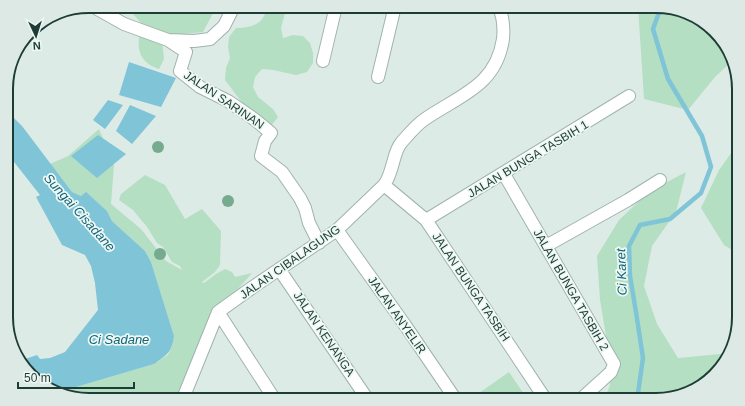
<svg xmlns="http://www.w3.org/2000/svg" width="745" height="406" font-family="Arial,sans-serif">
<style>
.green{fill:#b4dfc2}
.water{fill:#7fc4d7}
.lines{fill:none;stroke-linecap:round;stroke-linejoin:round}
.stream{stroke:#7fc4d7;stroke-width:4.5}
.minor-casing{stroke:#a0b3ae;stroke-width:14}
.minor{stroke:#fff;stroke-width:12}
.tree{fill:#77ab90}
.labels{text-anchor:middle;stroke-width:3.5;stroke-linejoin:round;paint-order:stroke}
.street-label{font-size:12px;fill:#1d3c36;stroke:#eef8f3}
.water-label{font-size:13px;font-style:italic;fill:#12657d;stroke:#eef8f3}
.rim{fill:none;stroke:#1d3c36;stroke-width:2}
</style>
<rect width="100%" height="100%" fill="#ddebe6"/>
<path class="green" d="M128 6H217L203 32 174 35 162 39 164 59 159 69C136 61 136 45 142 24L133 14Z
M267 6H287L281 28 283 38 293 35 303 36 310 43 313 53V63L307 72 296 75 273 70 262 69 255 77 253 87 258 97 273 109 278 117 271 126 246 108 225 80 226 68 230 58 228 47 229 37 236 28C253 27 264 25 267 6Z
M638 6H656L697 17 725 43 731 62 715 77 688 110 644 99Z
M99 129 114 165 111 204 141 229 166 261 182 270 180 266 172 262 163 247 157 243 147 227 133 210 119 200 121 194 145 175 165 185 185 219 202 209 221 231 220 265 215 272 202 282 204 283 216 274 225 269 232 272 235 277 252 273 218 312 179 400H89L59 392 154 364 168 355 172 346 174 336 151 262 145 251 112 221 107 211 86 193 81 196 72 192 50 164 68 156Z
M739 142V254L724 245 701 208 719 170Z
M686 172 676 212 652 246 644 286 657 324 678 358 730 353 728 358 698 389 661 400H604L610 385 607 342 600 300 597 256 619 220 650 191Z
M509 372 528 400H469Z"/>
<path class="water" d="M129 62 176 78 161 107 119 95Z
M108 100 123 105 105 129 93 120Z
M130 105 156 116 132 144 116 131Z
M7 111 22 126 72 192 81 196 86 192 107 211 112 221 145 251 151 262 174 336C172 352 167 355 154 364L59 392 48 389 20 363 19 361 37 355 40 359 50 358 65 352 98 310 95 283 91 266 85 255 62 245 36 197 40 195 7 153Z
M98 135 126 154 97 178 71 156Z"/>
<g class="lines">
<path class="stream" d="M637 400 643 358 636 312 630 276 629 246 640 225 670 219 701 193 711 167 702 136 668 79 653 29 661 7"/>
<defs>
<path id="minor" d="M92 6 124 24 168 40 194 41 210 39 224 26 234 6
M168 40 186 52 180 71 200 87 228 101 254 119 271 133 265 141 261 156 282 172 300 198 305 208 309 223 319 243
M323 61 336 6
M378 77 395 6
M504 174 614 364 611 372 580 400
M384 185 426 220 546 400
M426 220 629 96
M337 230 405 325 456 400
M546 246 628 200 660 180
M279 269 368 400
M218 312 275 400
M179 400 184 396 218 312 253 287 337 230 384 185C393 174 393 152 401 143 408 135 416 125 425 119 460 95 496 86 503 39 504 29 503 15 498 6"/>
</defs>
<use href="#minor" class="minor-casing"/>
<use href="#minor" class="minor"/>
</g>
<g class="tree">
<circle cx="158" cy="147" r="6"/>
<circle cx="228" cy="201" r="6"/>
<circle cx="160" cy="254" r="6"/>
</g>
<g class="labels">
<g class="street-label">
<text transform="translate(224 100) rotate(34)" y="4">JALAN SARINAN</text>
<text transform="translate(528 159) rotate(-31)" y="4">JALAN BUNGA TASBIH 1</text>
<text transform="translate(290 262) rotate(-35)" y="4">JALAN CIBALAGUNG</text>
<text transform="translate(471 287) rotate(56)" y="4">JALAN BUNGA TASBIH</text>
<text transform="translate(571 290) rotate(60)" y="4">JALAN BUNGA TASBIH 2</text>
<text transform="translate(397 315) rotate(55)" y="4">JALAN ANYELIR</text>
<text transform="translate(324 334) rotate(56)" y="4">JALAN KENANGA</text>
</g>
<g class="water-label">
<text transform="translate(80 212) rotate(48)" y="5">Sungai Cisadane</text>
<text transform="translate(621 272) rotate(-92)" y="5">Ci Karet</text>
<text x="119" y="344">Ci Sadane</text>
</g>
</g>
<path d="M0 0H745V406H0ZM89 13H656A76 76 0 0 1 732 89V317A76 76 0 0 1 656 393H89A76 76 0 0 1 13 317V89A76 76 0 0 1 89 13Z" fill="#dde9e4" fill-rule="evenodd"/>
<path class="rim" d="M89 13H656A76 76 0 0 1 732 89V317A76 76 0 0 1 656 393H89A76 76 0 0 1 13 317V89A76 76 0 0 1 89 13Z"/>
<g transform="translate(36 36) rotate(176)" stroke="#eef8f3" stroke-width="3" paint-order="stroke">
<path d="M0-3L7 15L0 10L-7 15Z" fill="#1d3c36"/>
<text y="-6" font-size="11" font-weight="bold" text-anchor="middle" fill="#1d3c36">N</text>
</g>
<path d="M18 382v6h116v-6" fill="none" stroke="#1d3c36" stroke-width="2"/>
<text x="24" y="382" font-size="12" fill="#1d3c36" stroke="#eef8f3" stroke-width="3" paint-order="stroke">50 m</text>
</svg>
